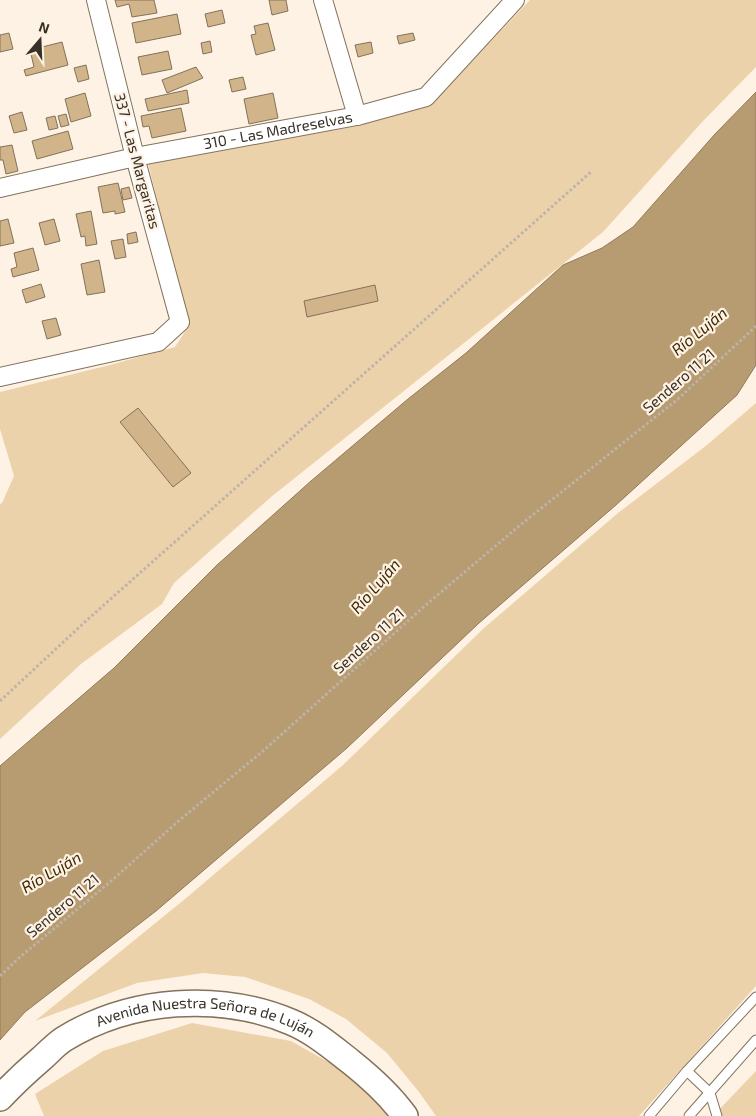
<svg xmlns="http://www.w3.org/2000/svg" width="756" height="1116" viewBox="0 0 756 1116" font-family="'Exo 2',sans-serif">
	<rect width="100%" height="100%" fill="#fdf2e3"/>
	<g fill="#ecd2ab">
		<polygon points="530,0 756,0 756,67 704,120 603,232 271,497 174,583 162,604 81,664 0,739 0,504 2,503 14,476 0,429 0,392 110,365 175,347 188,327 148,163 358,126 456,78"/>
		<polygon points="756,403 756,986 639,1116 436,1116 419,1092 387,1053 346,1019 309,999 245,977 203,973 137,983 35,1021 185,899 343,765 484,628 618,513 707,445"/>
		<polygon points="192,1023 291,1041 367,1084 391,1116 44,1116 35,1094 103,1051"/>
		<polygon points="756,1071 756,1116 713,1116"/>
	</g>
	<polygon fill="#b79b71" stroke="#917b5a" points="756,92 756,365 737,395 616,505 479,623 347,748 156,911 25,1012 0,1040 0,766 114,668 217,565 311,481 408,399 466,353 563,265 602,248 633,227 715,134"/>
	<g fill="#d1b489" stroke="#82725b">
		<polygon points="115,0 154,0 157,13 132,17 129,4 117,7"/>
		<polygon points="269,0 286,0 288,11 272,15"/>
		<polygon points="222,10 225,23 208,27 205,14"/>
		<polygon points="177,14 181,34 136,43 132,23"/>
		<polygon points="268,23 275,50 256,55 251,35 256,34 254,26"/>
		<polygon points="9,33 13,49 0,52 0,35"/>
		<polygon points="413,33 415,40 399,44 397,36"/>
		<polygon points="210,41 212,52 203,54 201,43"/>
		<polygon points="62,42 68,65 26,76 24,70 34,67 30,50"/>
		<polygon points="371,42 373,53 358,57 355,45"/>
		<polygon points="168,51 172,69 142,75 138,57"/>
		<polygon points="86,65 89,79 78,82 74,68"/>
		<polygon points="196,67 203,78 167,93 162,80"/>
		<polygon points="243,77 246,89 232,92 229,80"/>
		<polygon points="187,90 189,103 148,111 145,99"/>
		<polygon points="85,93 91,116 71,122 65,99"/>
		<polygon points="273,93 278,118 249,124 244,99"/>
		<polygon points="181,108 186,131 152,138 149,126 143,127 141,116"/>
		<polygon points="22,112 27,130 14,133 9,116"/>
		<polygon points="66,114 69,125 61,127 58,116"/>
		<polygon points="55,116 58,128 49,130 46,118"/>
		<polygon points="68,131 73,149 37,159 32,141"/>
		<polygon points="12,145 18,171 6,174 3,160 0,160 0,147"/>
		<polygon points="118,183 125,212 115,214 115,211 103,213 98,187"/>
		<polygon points="129,187 132,198 123,200 121,189"/>
		<polygon points="91,211 97,244 86,246 85,236 81,237 76,214"/>
		<polygon points="8,219 14,243 0,246 0,221"/>
		<polygon points="54,219 60,241 45,245 39,223"/>
		<polygon points="136,232 138,242 128,244 127,234"/>
		<polygon points="123,239 126,257 115,259 111,241"/>
		<polygon points="33,248 39,270 13,277 11,269 17,267 14,253"/>
		<polygon points="99,260 105,292 87,295 81,264"/>
		<polygon points="41,284 45,297 26,303 22,290"/>
		<polygon points="375,285 378,301 307,317 304,301"/>
		<polygon points="56,318 61,335 47,339 42,321"/>
		<polygon points="138,408 191,473 173,487 120,422"/>
	</g>
	<g fill="none" stroke-linecap="round" stroke-linejoin="round">
		<g stroke="#83735c" stroke-width="11">
			<g id="lane">
				<polyline points="687,1071 710,1093 717,1116"/>
				<polyline points="649,1116 687,1071 756,997"/>
				<polyline points="689,1116 756,1040"/>
			</g>
		</g>
		<g stroke="#83735c" stroke-width="20">
			<g id="street">
				<polyline points="323,0 357,116"/>
				<path id="s1" d="M 0,188 L 135,157 L 357,116 L 426,97 L 515,0"/>
				<polyline points="0,377 158,342 180,322 135,157 96,0"/>
			</g>
		</g>
		<g stroke="#83735c" stroke-width="28">
			<g id="secondary">
				<path id="s2" d="M 0,1098 C 13,1084 27,1071 41,1059 C 49,1052 56,1044 64,1039 C 131,998 219,992 291,1022 C 313,1031 333,1048 351,1062 C 371,1078 390,1095 405,1116"/>
			</g>
		</g>
		<g stroke="#bdb3a6" stroke-width="3" stroke-dasharray="2.5 2.5" stroke-linecap="butt">
			<polyline points="0,701 87,620 592,171"/>
			<polyline points="0,976 20,957 110,882 182,818 263,751 427,604 519,526 678,399 756,326"/>
		</g>
		<use href="#lane" stroke="#fff" stroke-width="9"/>
		<use href="#street" stroke="#fff" stroke-width="18"/>
		<use href="#secondary" stroke="#fff" stroke-width="25"/>
	</g>
	<g text-anchor="middle" stroke-width="4.5" stroke-linejoin="round" paint-order="stroke">
		<g font-size="15" fill="#373026" stroke="#fdf2e3">
			<text dy="5" stroke="none"><textPath href="#s1" startOffset="284">310 - Las Madreselvas</textPath></text>
			<text transform="translate(137 161) rotate(75)" y="5">337 - Las Margaritas</text>
			<text transform="translate(679 381) rotate(-41)" y="5">Sendero 11 21</text>
			<text transform="translate(369 641) rotate(-42)" y="5">Sendero 11 21</text>
			<text transform="translate(63 906) rotate(-40)" y="5">Sendero 11 21</text>
			<text dy="5" stroke="none"><textPath href="#s2" startOffset="236">Avenida Nuestra Señora de Luján</textPath></text>
		</g>
		<g font-size="16" font-style="italic" fill="#3d2905" stroke="#fdf2e3">
			<text transform="translate(699 331) rotate(-39)" y="6">Río Luján</text>
			<text transform="translate(375 586) rotate(-49)" y="6">Río Luján</text>
			<text transform="translate(51 872) rotate(-30)" y="6">Río Luján</text>
		</g>
	</g>
	<g transform="translate(40 40) rotate(19)" stroke="#fdf2e3" stroke-width="4" paint-order="stroke">
	<path d="M0-4L9 19L0 12L-9 19Z" fill="#373026"/>
	<text y="-8" font-size="14" font-weight="bold" text-anchor="middle" fill="#373026">N</text>
	</g>
</svg>
